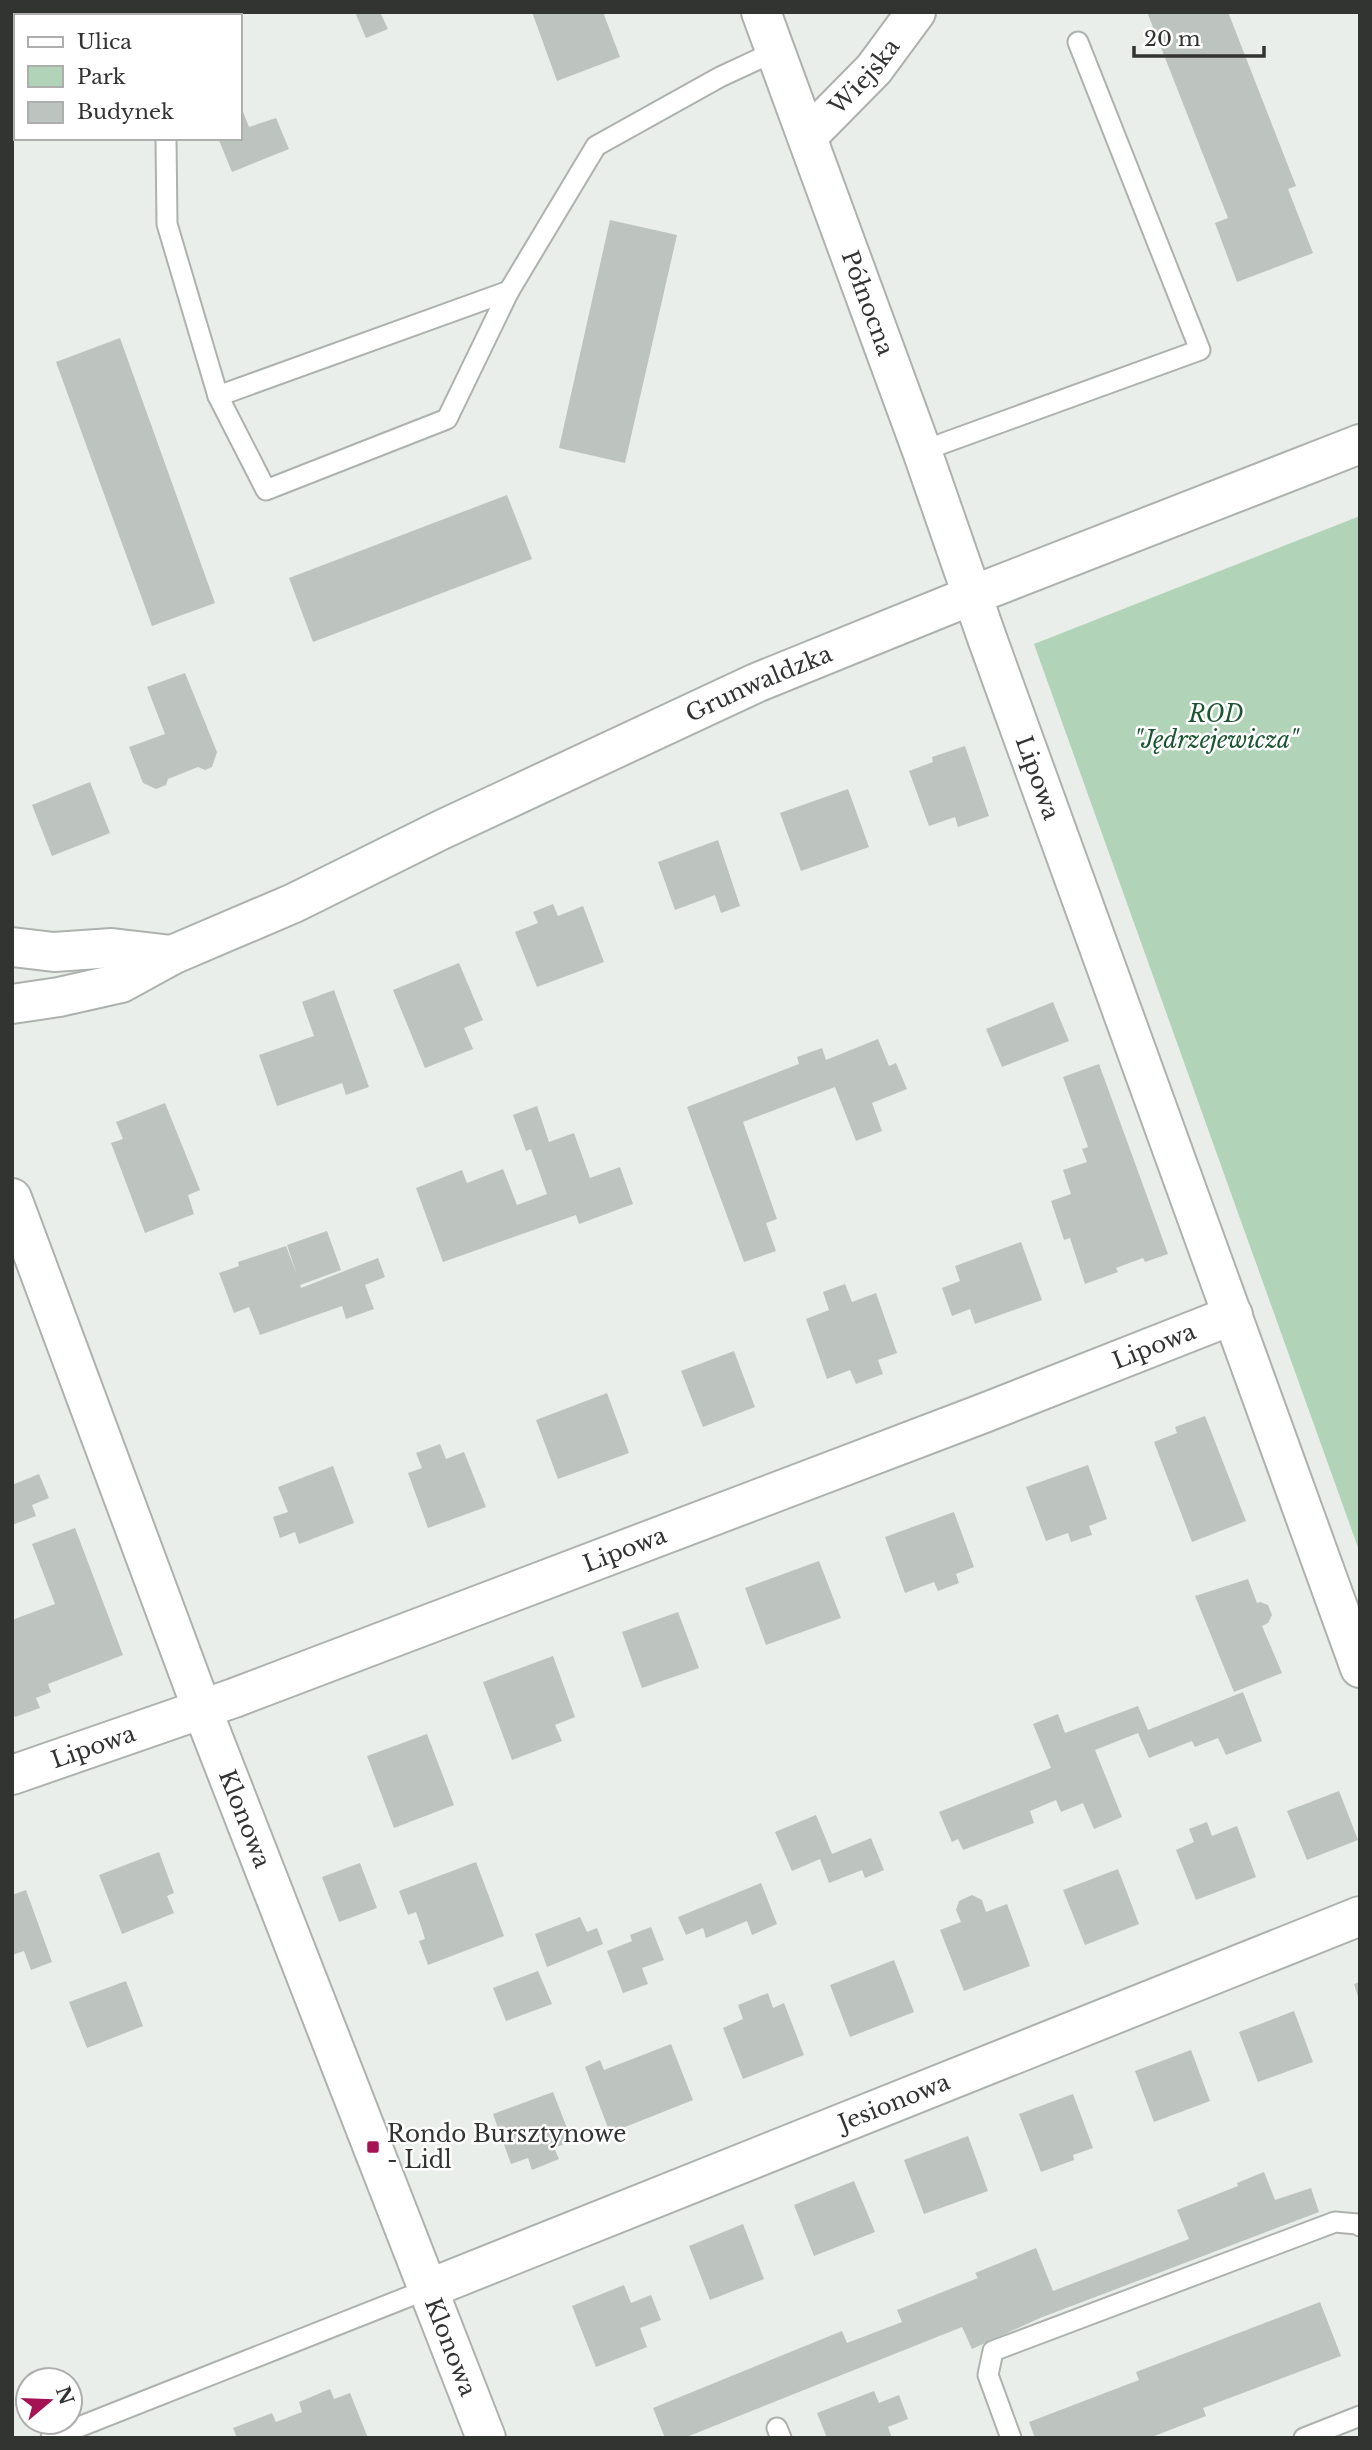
<svg xmlns="http://www.w3.org/2000/svg" width="1372" height="2450" viewBox="0 0 1372 2450" font-family="'Libre Baskerville',serif">
	<rect width="100%" height="100%" fill="#e9eeea"/>
	<g fill="#b1d3b8">
		<polygon points="12,12 87,12 89,16 16,16 16,83 12,84"/>
		<polygon points="1360,516 1360,1553 1034,644"/>
	</g>
	<g fill="#bdc3be">
		<polygon points="355,12 380,12 388,29 366,38"/>
		<polygon points="532,12 603,12 620,57 557,81"/>
		<polygon points="1147,12 1228,12 1296,186 1288,189 1313,253 1237,282 1215,223 1228,218"/>
		<polygon points="240,104 249,127 276,118 289,149 232,172 218,138 240,138"/>
		<polygon points="610,220 677,235 625,463 559,448"/>
		<polygon points="120,338 215,603 152,626 56,362"/>
		<polygon points="507,495 532,559 313,642 289,578"/>
		<polygon points="185,673 217,752 212,767 205,770 198,767 168,779 166,785 156,789 143,783 129,747 165,734 147,687"/>
		<polygon points="965,746 989,816 958,827 955,817 929,826 909,771 933,762 932,757"/>
		<polygon points="90,782 110,833 52,856 32,805"/>
		<polygon points="848,789 869,847 801,871 780,813"/>
		<polygon points="718,840 740,906 721,913 715,895 675,910 658,862"/>
		<polygon points="553,904 558,916 583,906 604,962 537,987 515,932 538,923 533,912"/>
		<polygon points="459,963 483,1020 464,1028 473,1049 425,1068 393,990"/>
		<polygon points="334,990 369,1087 346,1095 342,1083 277,1106 259,1055 314,1036 302,1002"/>
		<polygon points="1053,1002 1069,1041 1002,1067 986,1029"/>
		<polygon points="878,1039 889,1066 896,1063 907,1089 872,1103 882,1131 856,1141 835,1087 743,1122 777,1219 766,1223 776,1251 744,1262 687,1107 799,1064 797,1057 822,1048 826,1060"/>
		<polygon points="1099,1064 1168,1254 1145,1262 1143,1258 1116,1268 1118,1272 1085,1284 1070,1238 1064,1240 1051,1201 1071,1194 1063,1170 1087,1162 1082,1149 1088,1147 1063,1077"/>
		<polygon points="165,1103 200,1190 188,1195 194,1214 145,1233 111,1143 123,1139 116,1122"/>
		<polygon points="537,1106 549,1142 574,1133 590,1178 620,1167 633,1204 579,1224 576,1215 443,1262 416,1188 462,1170 467,1183 503,1169 517,1205 547,1194 531,1149 526,1151 513,1115"/>
		<polygon points="327,1231 341,1270 300,1285 301,1288 378,1258 385,1277 365,1285 374,1309 346,1319 342,1306 260,1335 249,1307 234,1313 219,1273 239,1266 238,1262 286,1246 297,1275 287,1245"/>
		<polygon points="1021,1242 1042,1300 975,1324 970,1309 952,1316 942,1288 960,1281 955,1266"/>
		<polygon points="845,1284 852,1302 876,1293 897,1353 878,1360 883,1374 856,1384 850,1370 827,1379 806,1319 829,1310 823,1292"/>
		<polygon points="734,1351 755,1407 703,1427 681,1371"/>
		<polygon points="607,1393 629,1453 558,1479 536,1420"/>
		<polygon points="1205,1416 1246,1521 1192,1542 1154,1442 1177,1433 1175,1427"/>
		<polygon points="440,1444 446,1459 464,1452 486,1507 428,1528 408,1473 422,1468 416,1453"/>
		<polygon points="1088,1465 1107,1519 1089,1526 1092,1535 1071,1542 1068,1533 1046,1541 1026,1487"/>
		<polygon points="333,1466 354,1523 299,1544 295,1532 280,1538 273,1517 288,1512 278,1487"/>
		<polygon points="39,1474 49,1498 32,1505 36,1516 12,1525 12,1485"/>
		<polygon points="954,1512 974,1567 956,1574 959,1583 938,1591 934,1582 905,1593 885,1537"/>
		<polygon points="75,1528 123,1655 48,1684 51,1692 36,1698 40,1708 15,1717 12,1710 12,1620 55,1604 32,1544"/>
		<polygon points="819,1561 841,1618 766,1645 745,1588"/>
		<polygon points="1248,1579 1257,1603 1260,1602 1268,1605 1272,1615 1268,1623 1262,1626 1282,1673 1234,1692 1195,1596"/>
		<polygon points="678,1612 699,1668 642,1688 622,1632"/>
		<polygon points="553,1656 575,1717 555,1725 562,1741 512,1760 483,1682"/>
		<polygon points="1243,1692 1262,1741 1226,1755 1218,1738 1195,1747 1192,1741 1149,1758 1138,1733 1095,1750 1122,1817 1094,1829 1083,1803 1061,1812 1056,1800 1030,1811 1034,1823 963,1850 958,1839 952,1842 939,1812 1051,1768 1033,1724 1058,1714 1065,1733 1138,1706 1148,1730"/>
		<polygon points="427,1734 454,1805 394,1828 367,1756"/>
		<polygon points="1339,1791 1358,1840 1307,1860 1287,1811"/>
		<polygon points="816,1815 832,1854 871,1838 884,1870 865,1878 862,1870 829,1883 820,1859 792,1871 775,1832"/>
		<polygon points="1207,1822 1212,1836 1237,1826 1256,1877 1196,1900 1176,1850 1194,1842 1189,1829"/>
		<polygon points="159,1852 174,1893 167,1896 174,1913 122,1934 99,1875"/>
		<polygon points="476,1862 504,1936 428,1965 419,1941 425,1939 421,1926 416,1912 408,1915 399,1891"/>
		<polygon points="360,1863 377,1908 339,1922 322,1877"/>
		<polygon points="1118,1869 1139,1924 1085,1945 1063,1890"/>
		<polygon points="761,1883 777,1924 752,1935 747,1921 706,1938 703,1928 686,1935 678,1917"/>
		<polygon points="26,1890 52,1962 31,1970 24,1951 12,1955 12,1895"/>
		<polygon points="972,1895 982,1900 986,1912 1007,1904 1030,1966 964,1991 940,1930 961,1922 956,1910 959,1901"/>
		<polygon points="580,1917 587,1932 597,1928 603,1944 547,1967 535,1934"/>
		<polygon points="651,1927 664,1960 642,1968 648,1984 623,1993 607,1951 632,1941 630,1935"/>
		<polygon points="894,1960 914,2012 850,2037 830,1985"/>
		<polygon points="538,1971 552,2004 506,2021 493,1988"/>
		<polygon points="126,1981 143,2026 87,2048 69,2002"/>
		<polygon points="1360,1982 1360,2000 1359,2000 1354,1984"/>
		<polygon points="768,1993 773,2008 784,2003 804,2055 743,2079 723,2028 743,2019 738,2005"/>
		<polygon points="1294,2011 1313,2062 1258,2082 1239,2032"/>
		<polygon points="671,2044 693,2100 610,2133 585,2067 600,2060 604,2070"/>
		<polygon points="1191,2050 1210,2101 1154,2122 1135,2071"/>
		<polygon points="553,2092 572,2141 554,2148 559,2159 532,2170 528,2158 511,2164 493,2114"/>
		<polygon points="1073,2094 1093,2148 1073,2155 1074,2160 1041,2172 1019,2114"/>
		<polygon points="968,2136 988,2191 924,2214 904,2160"/>
		<polygon points="1264,2172 1275,2200 1311,2188 1319,2212 1040,2318 972,2349 962,2327 684,2438 665,2438 653,2408 842,2331 847,2343 902,2322 897,2310 978,2278 975,2273 1036,2248 1053,2291 1189,2239 1177,2210 1238,2186 1237,2183"/>
		<polygon points="854,2181 875,2232 814,2256 794,2205"/>
		<polygon points="743,2224 764,2279 710,2300 689,2246"/>
		<polygon points="624,2285 631,2303 651,2295 661,2320 640,2328 647,2347 596,2367 572,2306"/>
		<polygon points="1320,2302 1341,2356 1203,2408 1206,2416 1149,2438 1035,2438 1029,2422 1139,2380 1136,2372"/>
		<polygon points="330,2389 334,2399 350,2393 368,2438 237,2438 233,2428 272,2413 276,2422 302,2412 299,2402"/>
		<polygon points="874,2391 879,2403 899,2395 908,2419 888,2427 892,2438 827,2438 817,2413"/>
	</g>
	<g fill="none" stroke-linecap="round" stroke-linejoin="round">
		<g stroke="#adb2ae" stroke-width="23">
			<g id="service">
				<polyline points="169,16 170,12"/>
				<polyline points="12,115 16,114"/>
				<polyline points="166,138 167,224 218,396 266,490 447,419 509,291 596,146 720,77 776,51"/>
				<polyline points="218,396 509,291"/>
				<polyline points="922,451 1200,350 1078,42"/>
				<polyline points="777,2428 781,2438"/>
				<polyline points="51,2438 428,2289"/>
				<polyline points="1011,2438 988,2375 993,2351 1335,2222 1357,2224 1360,2226"/>
				<polyline points="1304,2438 1360,2416"/>
			</g>
		</g>
		<g stroke="#adb2ae" stroke-width="42">
			<g id="minor">
				<path id="s1" d="M 761,12 L 922,451 L 987,638 L 1360,1668"/>
				<path id="s2" d="M 808,136 L 874,69 L 916,12"/>
				<polyline points="12,947 54,952 112,948 172,955"/>
				<path id="s3" d="M 12,1004 L 59,997 L 121,983 L 172,955 L 294,903 L 441,830 L 756,683 L 973,595 L 1360,444"/>
				<path id="s4" d="M 12,1775 L 234,1698 L 984,1413 L 1233,1315"/>
				<path id="s5" d="M 428,2289 L 1360,1916"/>
			</g>
		</g>
		<g stroke="#adb2ae" stroke-width="42">
			<g id="tertiary">
				<path id="s6" d="M 12,1198 L 202,1709 L 486,2438"/>
			</g>
		</g>
		<use href="#service" stroke="#fff" stroke-width="19"/>
		<use href="#minor" stroke="#fff" stroke-width="38"/>
		<use href="#tertiary" stroke="#fff" stroke-width="38"/>
	</g>
	<rect fill="#a51354" stroke="#fff" stroke-width="2.5" x="366" y="2140" width="14" height="14" rx="3.5"/>
	<g text-anchor="middle" stroke-width="5" stroke-linejoin="round" paint-order="stroke">
		<g font-size="23" fill="#323432" stroke="#fff">
			<text dy="8" stroke="none"><textPath href="#s2" startOffset="82">Wiejska</textPath></text>
			<text dy="8" stroke="none"><textPath href="#s1" startOffset="310">Północna</textPath></text>
			<text dy="8" stroke="none"><textPath href="#s3" startOffset="816">Grunwaldzka</textPath></text>
			<text dy="8" stroke="none"><textPath href="#s1" startOffset="814">Lipowa</textPath></text>
			<text dy="8" stroke="none"><textPath href="#s4" startOffset="1220">Lipowa</textPath></text>
			<text dy="8" stroke="none"><textPath href="#s4" startOffset="653">Lipowa</textPath></text>
			<text dy="8" stroke="none"><textPath href="#s4" startOffset="86">Lipowa</textPath></text>
			<text dy="8" stroke="none"><textPath href="#s6" startOffset="663">Klonowa</textPath></text>
			<text dy="8" stroke="none"><textPath href="#s5" startOffset="502">Jesionowa</textPath></text>
			<text dy="8" stroke="none"><textPath href="#s6" startOffset="1230">Klonowa</textPath></text>
		</g>
		<g font-size="23" font-style="italic" fill="#1b5630" stroke="#fff">
			<text x="1216" y="722">ROD<tspan x="1216" dy="26">"Jędrzejewicza"</tspan></text>
		</g>
		<g font-size="23" fill="#323432" stroke="#fff" text-anchor="start">
			<text x="387" y="2142">Rondo Bursztynowe<tspan x="387" dy="26">- Lidl</tspan></text>
		</g>
	</g>
	<rect width="1372" height="2450" fill="none" stroke="#323432" stroke-width="28"/>
	<rect x="14" y="14" width="228" height="126" fill="#ffffff" stroke="#adaead" stroke-width="2"/>
	<rect x="28" y="37" width="35" height="10" fill="#ffffff" stroke="#adaead" stroke-width="2"/>
	<text x="77" y="49" font-size="21" fill="#323432">Ulica</text>
	<rect x="28" y="66" width="35" height="21" fill="#b1d3b8" stroke="#adaead" stroke-width="2"/>
	<text x="77" y="84" font-size="21" fill="#323432">Park</text>
	<rect x="28" y="102" width="35" height="21" fill="#bdc3be" stroke="#adaead" stroke-width="2"/>
	<text x="77" y="119" font-size="21" fill="#323432">Budynek</text>
	<g transform="translate(49 2401) rotate(71)"><circle r="33" fill="#ffffff" stroke="#adaead" stroke-width="2"/>
	<path d="M0-5L12 26L0 18L-12 26Z" fill="#a51354"/>
	<text y="-10" font-size="19" font-weight="bold" text-anchor="middle" fill="#323432">N</text>
	</g>
	<path d="M1134 46v10h130v-10" fill="none" stroke="#323432" stroke-width="3.5"/>
	<text x="1144" y="46" font-size="21" fill="#323432" stroke="#ffffff" stroke-width="5" paint-order="stroke">20 m</text>
</svg>
